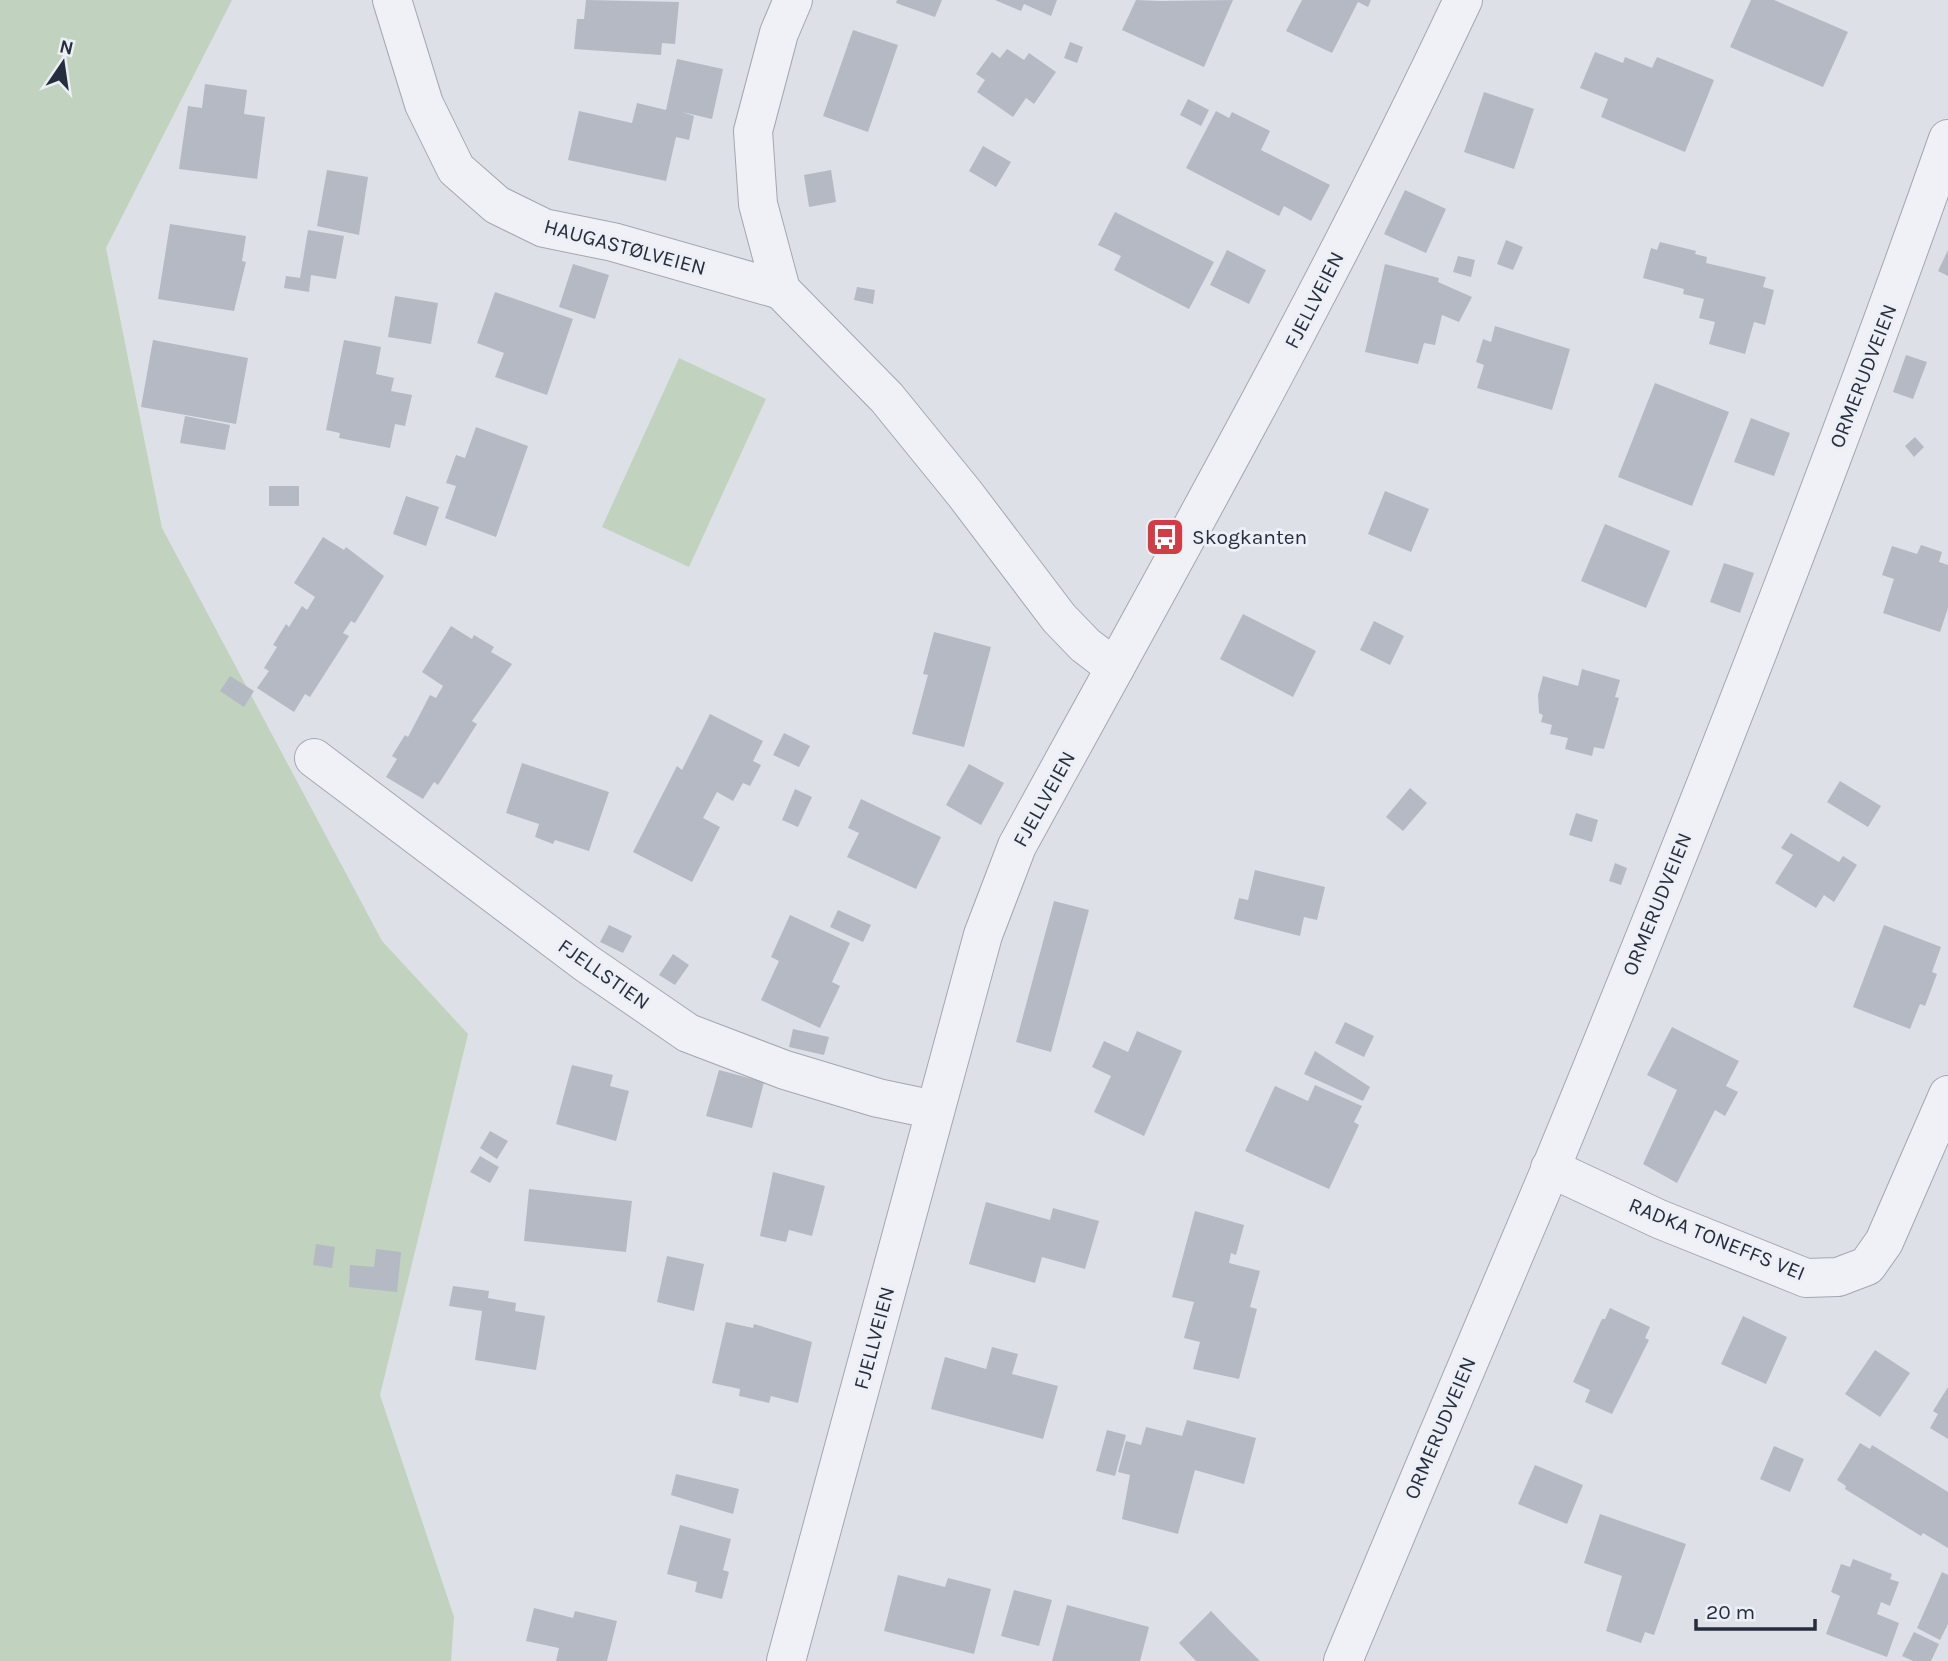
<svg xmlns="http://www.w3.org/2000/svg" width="1948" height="1661" viewBox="0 0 1948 1661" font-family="Karla,sans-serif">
	<rect width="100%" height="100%" fill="#dde0e7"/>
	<g fill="#c1d2be">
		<polygon points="0,0 232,0 106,248 162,528 382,941 468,1034 380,1395 454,1617 451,1661 0,1661"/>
		<polygon points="679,358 766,399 689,567 602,527"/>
	</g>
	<g fill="#b4b9c4">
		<polygon points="586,0 679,2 675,44 662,43 661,55 574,49 577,19 584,19"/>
		<polygon points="897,0 942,0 935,17 896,3"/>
		<polygon points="995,0 1057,0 1051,16 1024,4 1021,11"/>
		<polygon points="1136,0 1160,1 1233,0 1204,67 1122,30"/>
		<polygon points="1302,0 1371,0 1368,7 1358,2 1332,53 1286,31"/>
		<polygon points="1751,0 1774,0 1848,32 1823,87 1730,47"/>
		<polygon points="853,30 898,45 868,132 823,116"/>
		<polygon points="1070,42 1083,47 1077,63 1064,58"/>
		<polygon points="1007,49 1024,60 1029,53 1056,72 1034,104 1026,98 1013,117 977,92 985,80 976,74 992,52 1000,58"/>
		<polygon points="1595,52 1623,63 1625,57 1652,68 1657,57 1714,80 1685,152 1601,117 1608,99 1580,88"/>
		<polygon points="677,59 723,69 712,119 682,112 694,116 689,140 676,137 666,181 568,160 579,111 632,123 637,103 666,110"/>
		<polygon points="205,84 247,90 244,114 265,117 257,179 179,169 188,106 202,108"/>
		<polygon points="1484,92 1534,109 1514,169 1464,152"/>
		<polygon points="1188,99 1209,110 1201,126 1180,115"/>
		<polygon points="1216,111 1229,118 1232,112 1270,131 1261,150 1330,185 1311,221 1284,206 1279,216 1186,168"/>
		<polygon points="983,146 1011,162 996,187 969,171"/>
		<polygon points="327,170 368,177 359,235 317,226"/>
		<polygon points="831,170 836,202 809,207 804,175"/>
		<polygon points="1405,190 1446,209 1426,253 1384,234"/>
		<polygon points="1115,212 1214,262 1189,309 1114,270 1121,256 1098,245"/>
		<polygon points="170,224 246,236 242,261 246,262 234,311 158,299"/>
		<polygon points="308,230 344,236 336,279 311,275 309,292 284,288 286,276 300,278"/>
		<polygon points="1506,240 1523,247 1513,270 1497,264"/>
		<polygon points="1660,242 1696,251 1695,254 1707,257 1706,263 1766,277 1763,287 1774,290 1765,325 1754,322 1745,354 1709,344 1715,322 1699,318 1704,299 1683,294 1684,289 1643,278 1651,248 1657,250"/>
		<polygon points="1227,250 1266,270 1249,304 1210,285"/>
		<polygon points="1948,250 1948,276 1938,271"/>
		<polygon points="1458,256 1475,260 1471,277 1453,272"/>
		<polygon points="573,264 609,275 595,319 559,307"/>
		<polygon points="1385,264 1439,278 1438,282 1472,297 1459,322 1442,315 1435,345 1424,343 1418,364 1365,352"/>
		<polygon points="857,287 875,290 873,304 854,300"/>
		<polygon points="495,292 573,319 547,395 495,377 504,353 477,343"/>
		<polygon points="395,296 438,303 431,344 388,337"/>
		<polygon points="1495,326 1570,349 1552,410 1477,388 1484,365 1476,362 1483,339 1491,342"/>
		<polygon points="153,340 248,358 236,424 141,407"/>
		<polygon points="344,340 381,347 376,374 394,378 391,391 412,395 405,426 395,424 390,448 339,438 340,433 326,430"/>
		<polygon points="1906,355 1927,362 1913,399 1893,392"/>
		<polygon points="1655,383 1729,412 1692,506 1618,477"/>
		<polygon points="185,416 230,425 225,450 180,443"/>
		<polygon points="1751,418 1790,433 1774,476 1734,462"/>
		<polygon points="476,427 528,446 496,537 445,518 456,486 446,483 456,455 465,458"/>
		<polygon points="1915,437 1924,447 1914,457 1905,446"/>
		<rect x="269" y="486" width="30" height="20"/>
		<polygon points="1385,491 1429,509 1411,552 1368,534"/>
		<polygon points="406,496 439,507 426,546 393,534"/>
		<polygon points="1605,524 1670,551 1646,608 1581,581"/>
		<polygon points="323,537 344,550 346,547 384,576 355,623 351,621 343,633 349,636 310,697 305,694 294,712 257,688 269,671 264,668 277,647 273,645 286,624 289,627 302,606 307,610 315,597 294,583"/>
		<polygon points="1921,545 1942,552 1939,562 1948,565 1948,608 1940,632 1883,613 1894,579 1882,575 1892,546 1917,554"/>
		<polygon points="1724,563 1754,573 1740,613 1710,602"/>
		<polygon points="1243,614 1316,651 1293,697 1220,659"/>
		<polygon points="1374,621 1404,636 1390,665 1360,650"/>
		<polygon points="451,626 472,639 474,635 494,647 491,652 512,664 472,721 477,724 438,785 434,782 423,799 386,777 397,759 392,756 405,735 408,737 430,695 436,698 443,686 422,672"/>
		<polygon points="934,632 991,647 964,747 912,734 928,675 923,674"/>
		<polygon points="1582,669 1620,680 1615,697 1619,698 1604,749 1594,747 1592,756 1565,749 1568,738 1550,734 1552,725 1541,722 1543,715 1539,713 1538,695 1543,676 1578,686"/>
		<polygon points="230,676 254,691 244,707 220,691"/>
		<polygon points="710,714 763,741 753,761 761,765 750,786 743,783 733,801 717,792 703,818 720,827 692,882 633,852 677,766 682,770"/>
		<polygon points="784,733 810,746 799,767 773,755"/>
		<polygon points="522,763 609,792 589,851 555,840 553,844 535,837 539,824 506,813"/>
		<polygon points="969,764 1004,783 981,825 946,805"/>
		<polygon points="1840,781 1881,806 1868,827 1827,802"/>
		<polygon points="1410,788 1427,803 1403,831 1386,817"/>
		<polygon points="795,789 812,797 798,827 782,820"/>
		<polygon points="861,799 941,837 916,889 847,857 859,833 848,828"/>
		<polygon points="1576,813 1598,820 1592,842 1569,835"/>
		<polygon points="1791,833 1839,862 1843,856 1857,865 1834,902 1824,895 1816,908 1775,883 1793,855 1781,848"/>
		<polygon points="1615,863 1627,868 1621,885 1609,881"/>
		<polygon points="1255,870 1325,887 1317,920 1304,917 1300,936 1234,919 1239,898 1248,900"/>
		<polygon points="1054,901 1089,910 1051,1052 1016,1042"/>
		<polygon points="838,910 871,925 863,942 830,927"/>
		<polygon points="790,915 850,943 832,982 840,986 820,1028 761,1000 779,961 771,957"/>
		<polygon points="609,925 632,936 623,953 600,942"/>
		<polygon points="1884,925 1941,947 1932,972 1937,974 1925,1006 1920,1004 1910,1029 1853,1007"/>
		<polygon points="673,954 689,965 675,985 659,975"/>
		<polygon points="1345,1022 1374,1036 1364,1057 1335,1043"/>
		<polygon points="1672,1027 1739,1061 1726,1086 1738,1092 1725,1116 1715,1110 1677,1183 1643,1164 1677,1090 1647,1075"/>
		<polygon points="793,1029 829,1037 824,1055 789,1047"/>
		<polygon points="1137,1031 1182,1051 1144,1136 1094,1112 1111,1076 1092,1067 1104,1041 1128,1052"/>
		<polygon points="1315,1051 1370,1087 1363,1101 1304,1074"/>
		<polygon points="572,1065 613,1075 610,1086 629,1091 616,1141 556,1124"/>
		<polygon points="719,1070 764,1082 752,1128 706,1116"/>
		<polygon points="1315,1085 1362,1106 1354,1122 1359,1125 1329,1189 1245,1151 1275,1086 1308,1101"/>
		<polygon points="490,1131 508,1141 497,1159 480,1148"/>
		<polygon points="480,1156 499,1167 490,1183 470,1172"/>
		<polygon points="773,1172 825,1186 812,1236 789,1230 786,1242 760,1236"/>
		<polygon points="529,1189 632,1201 626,1252 524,1241"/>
		<polygon points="986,1202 1050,1220 1053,1208 1099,1221 1085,1269 1042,1257 1035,1283 969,1264"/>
		<polygon points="1195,1211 1244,1225 1236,1255 1231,1253 1229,1263 1260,1271 1250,1307 1257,1309 1239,1379 1193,1369 1200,1342 1184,1338 1194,1302 1172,1297"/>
		<polygon points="316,1244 335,1247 332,1268 313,1265"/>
		<polygon points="376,1249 401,1252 397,1292 349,1287 350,1265 374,1267"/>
		<polygon points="667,1256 704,1264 694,1311 657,1302"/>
		<polygon points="453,1286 489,1291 488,1298 516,1303 515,1311 545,1316 536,1370 475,1360 482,1311 449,1306"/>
		<polygon points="1610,1308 1650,1327 1645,1338 1649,1340 1612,1414 1585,1402 1590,1390 1573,1382 1602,1319 1605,1319"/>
		<polygon points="1743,1316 1787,1337 1766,1384 1721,1364"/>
		<polygon points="726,1322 753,1328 754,1324 812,1342 798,1403 771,1396 769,1403 739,1396 740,1389 712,1383"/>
		<polygon points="992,1347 1018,1354 1012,1374 1058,1386 1043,1439 931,1409 945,1357 986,1369"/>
		<polygon points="1875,1350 1910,1373 1880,1417 1845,1394"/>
		<polygon points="1948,1387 1948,1439 1930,1428 1938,1414 1933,1411"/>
		<polygon points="1187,1420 1256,1438 1244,1484 1195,1470 1178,1534 1122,1519 1130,1475 1118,1472 1126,1441 1141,1445 1146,1427 1182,1436"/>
		<polygon points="1107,1430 1126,1435 1115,1476 1096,1471"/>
		<polygon points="1860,1443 1870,1449 1872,1445 1948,1492 1948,1548 1923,1533 1921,1536 1845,1489 1846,1486 1837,1480"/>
		<polygon points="1774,1446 1804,1459 1790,1492 1760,1479"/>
		<polygon points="1535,1465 1583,1485 1567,1524 1518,1504"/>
		<polygon points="676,1474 739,1489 733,1514 671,1495"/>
		<polygon points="1600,1514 1686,1544 1654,1635 1645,1632 1641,1643 1606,1631 1622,1576 1584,1563"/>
		<polygon points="680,1525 731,1539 723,1570 729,1572 722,1599 695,1592 697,1582 667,1574"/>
		<polygon points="1853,1559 1892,1574 1890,1579 1899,1582 1890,1606 1881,1602 1877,1614 1899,1623 1887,1657 1826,1634 1840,1596 1831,1592 1841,1564 1850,1567"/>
		<polygon points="1942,1572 1948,1575 1948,1624 1940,1640 1917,1628"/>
		<polygon points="898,1575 945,1587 948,1578 991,1589 974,1654 884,1631"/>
		<polygon points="1014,1590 1052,1600 1039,1646 1001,1636"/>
		<polygon points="1067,1605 1149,1627 1140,1661 1052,1661"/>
		<polygon points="534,1608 573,1618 575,1611 617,1621 607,1661 556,1661 559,1648 526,1641"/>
		<polygon points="1211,1611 1229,1630 1260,1661 1196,1661 1179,1643"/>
		<polygon points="1914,1632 1939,1644 1931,1661 1913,1661 1902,1656"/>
	</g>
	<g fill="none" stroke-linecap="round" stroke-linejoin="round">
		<g stroke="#a2a7b1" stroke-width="40">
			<g id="street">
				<polyline points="392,0 424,104 456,169 497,205 544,228 613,242 781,290"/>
				<polyline points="793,0 779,33 753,131 758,204 781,290 887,398 965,494 1059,618 1085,645 1115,668"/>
				<polyline points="314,758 586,963 688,1033 785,1070 878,1098 935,1110"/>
				<polyline points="1550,1168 1659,1219 1806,1278 1838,1277 1867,1266 1884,1242 1948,1095"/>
				<path d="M 786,1661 L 983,935 L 1017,846 C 1170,567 1327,289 1463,0"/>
				<path d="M 1343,1661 C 1411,1496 1482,1333 1551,1168 C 1691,828 1826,486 1948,139"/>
			</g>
		</g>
		<use href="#street" stroke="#f0f1f6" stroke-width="38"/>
	</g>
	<defs>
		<g id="bus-square" transform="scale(2.0125)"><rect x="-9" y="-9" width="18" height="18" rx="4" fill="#d23d45" stroke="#eceff5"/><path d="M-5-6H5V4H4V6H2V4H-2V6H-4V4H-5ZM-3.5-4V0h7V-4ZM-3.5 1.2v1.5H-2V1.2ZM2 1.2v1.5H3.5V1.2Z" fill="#fff"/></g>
	</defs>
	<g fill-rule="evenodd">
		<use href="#bus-square" x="1165" y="537"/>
	</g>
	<g text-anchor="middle" stroke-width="6" stroke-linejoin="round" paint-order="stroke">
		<g font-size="21" fill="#262d3e" stroke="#eceff5">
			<text transform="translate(625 247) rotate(15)" y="7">HAUGASTØLVEIEN</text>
			<text transform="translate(1314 300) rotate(-63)" y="7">FJELLVEIEN</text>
			<text transform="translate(1863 376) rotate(-69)" y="7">ORMERUDVEIEN</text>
			<text transform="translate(1044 799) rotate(-61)" y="7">FJELLVEIEN</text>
			<text transform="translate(1657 904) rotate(-68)" y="7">ORMERUDVEIEN</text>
			<text transform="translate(604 974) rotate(35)" y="7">FJELLSTIEN</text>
			<text transform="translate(1717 1239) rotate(22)" y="7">RADKA TONEFFS VEI</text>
			<text transform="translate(874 1338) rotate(-75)" y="7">FJELLVEIEN</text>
			<text transform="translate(1440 1428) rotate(-67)" y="7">ORMERUDVEIEN</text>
		</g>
		<g font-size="21" fill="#262d3e" stroke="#eceff5" text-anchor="start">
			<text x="1192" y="544">Skogkanten</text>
		</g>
	</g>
	<g transform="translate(63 63) rotate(13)" stroke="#eceff5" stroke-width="5" paint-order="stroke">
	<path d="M0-5L12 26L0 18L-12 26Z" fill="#262d3e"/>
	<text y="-10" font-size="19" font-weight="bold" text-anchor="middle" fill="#262d3e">N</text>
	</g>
	<path d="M1696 1619v10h119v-10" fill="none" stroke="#262d3e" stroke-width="3.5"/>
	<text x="1706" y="1619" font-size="21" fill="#262d3e" stroke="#eceff5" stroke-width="5" paint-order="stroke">20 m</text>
</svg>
